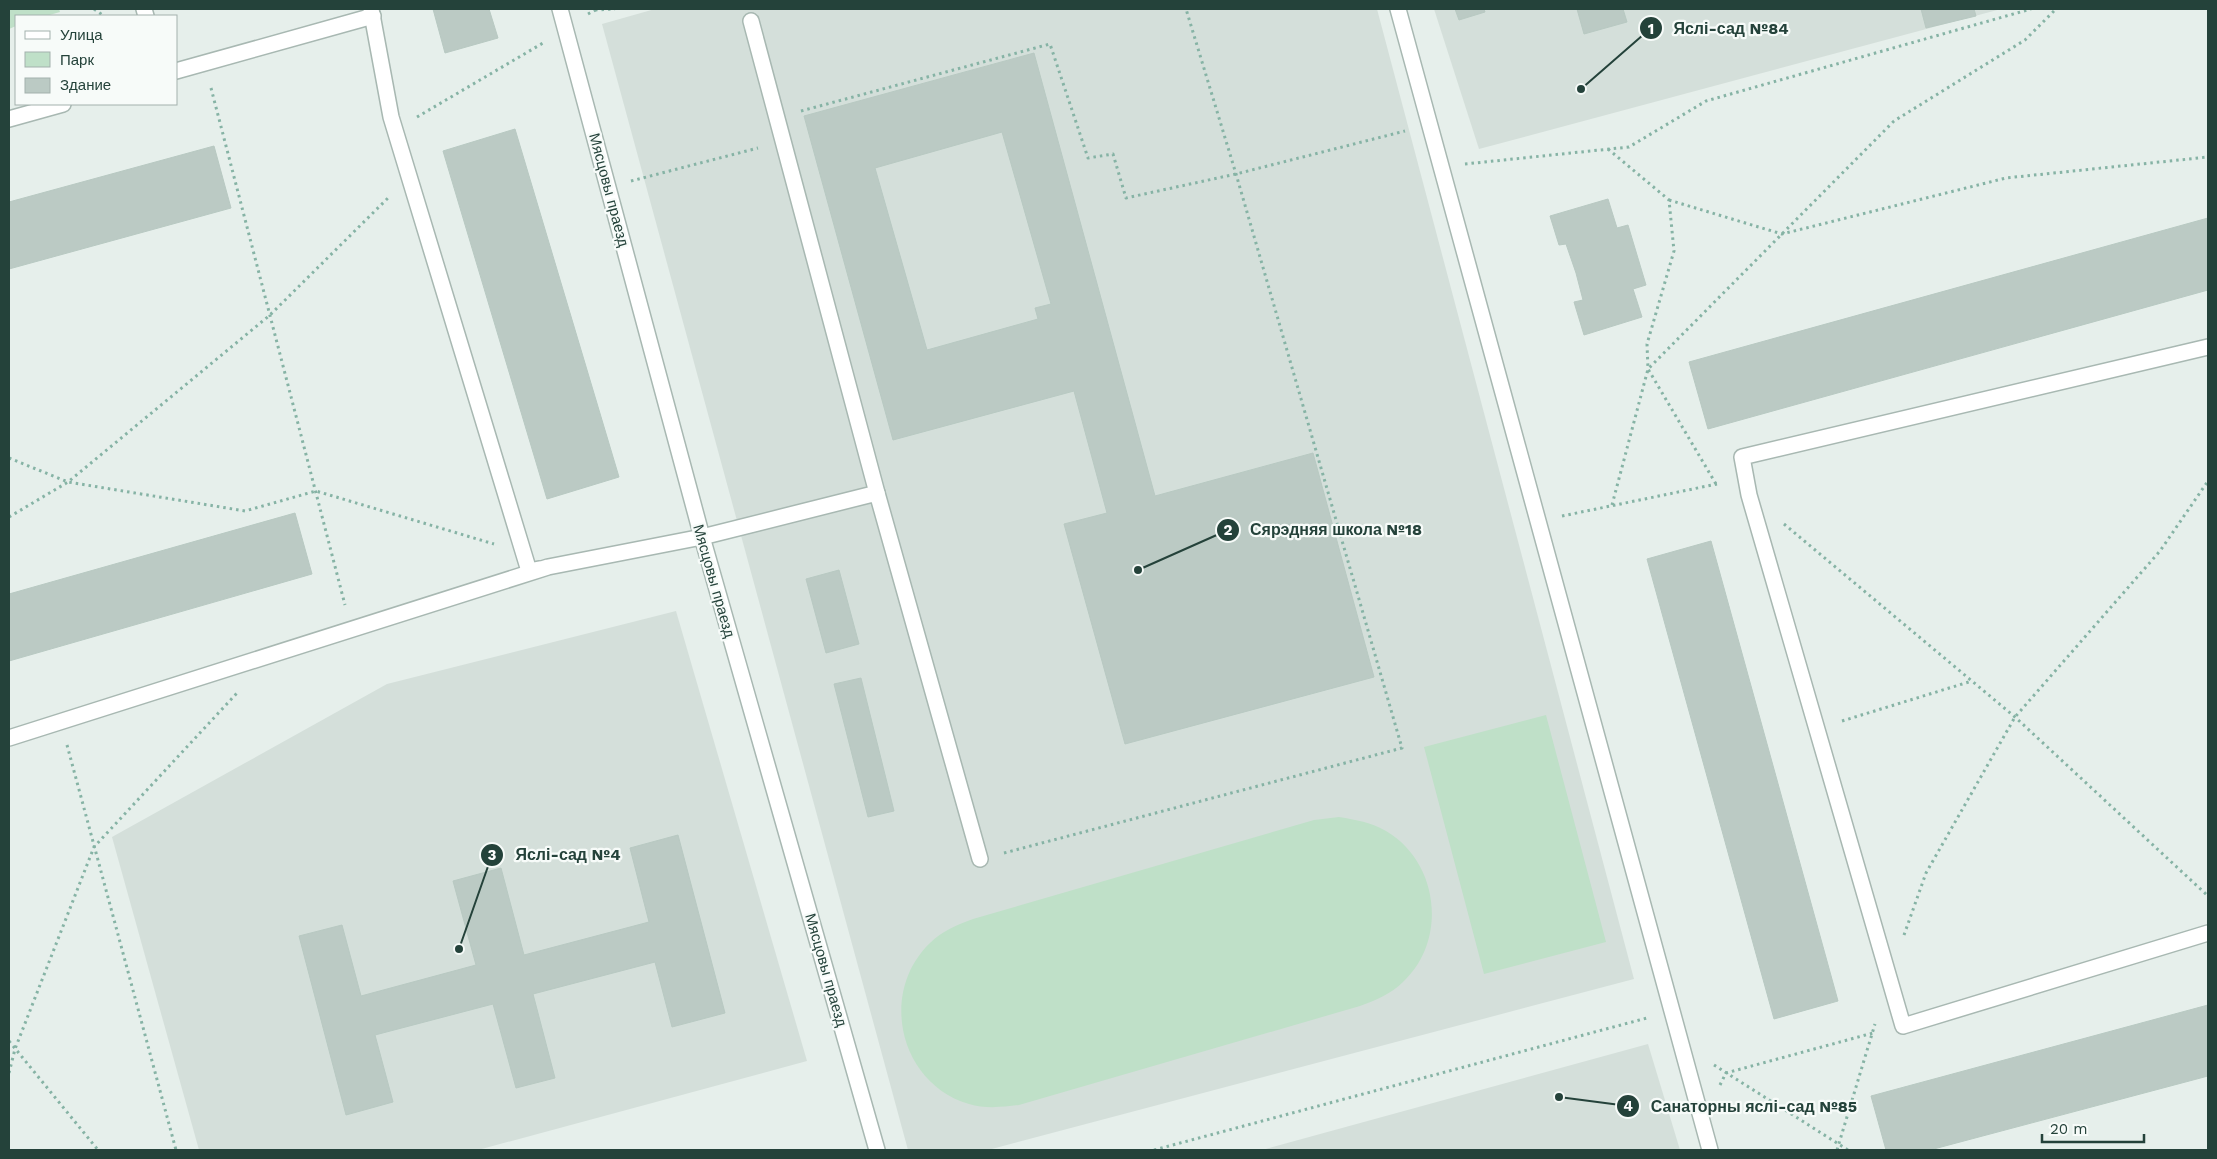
<svg xmlns="http://www.w3.org/2000/svg" width="2217" height="1159" viewBox="0 0 2217 1159" font-family="'Work Sans',sans-serif">
	<rect width="100%" height="100%" fill="#e6efeb"/>
	<g fill="#d4dfda">
		<polygon points="655,9 1377,9 1634,979 988,1150 908,1150 602,24"/>
		<polygon points="1434,9 2001,9 1479,149"/>
		<polygon points="676,611 807,1061 478,1150 199,1150 112,837 387,684"/>
		<polygon points="1648,1044 1680,1150 1262,1150"/>
	</g>
	<g fill="#bfe0c8">
		<polygon points="9,9 59,9 60,12 46,16 16,16 16,26 9,29"/>
		<polygon points="1546,715 1606,942 1484,974 1424,747"/>
		<path d="M 1339,817 C 1356,820 1371,822 1386,831 C 1439,862 1448,940 1403,982 C 1391,994 1376,1000 1360,1006 L 1019,1105 C 1003,1107 985,1109 969,1104 C 900,1084 878,993 930,943 C 942,931 957,925 973,919 L 1314,820 Z"/>
	</g>
	<g fill="#bbcac4" stroke="#b8c9c2" fill-rule="evenodd">
		<polygon points="433,9 489,9 498,38 445,53"/>
		<polygon points="1455,9 1484,9 1485,12 1459,20"/>
		<polygon points="1577,9 1623,9 1627,22 1584,34"/>
		<polygon points="1921,9 1974,9 1976,16 1926,28"/>
		<path d="M 1034,53 L 1155,496 L 1313,453 L 1374,677 L 1125,744 L 1064,524 L 1107,513 L 1074,391 L 893,440 L 804,116 ZM 1002,132 L 1051,304 L 1035,308 L 1038,319 L 927,350 L 875,168 Z"/>
		<polygon points="515,129 619,477 547,499 443,151"/>
		<polygon points="214,146 231,208 9,269 9,202"/>
		<polygon points="1608,199 1617,228 1628,225 1646,285 1633,289 1642,317 1584,335 1574,302 1583,300 1576,273 1566,244 1559,245 1550,216"/>
		<polygon points="2208,218 2208,290 1708,429 1689,362"/>
		<polygon points="295,513 312,574 9,661 9,594"/>
		<polygon points="1711,541 1838,1001 1774,1019 1647,559"/>
		<polygon points="839,570 859,644 826,653 806,579"/>
		<polygon points="861,678 894,811 868,817 834,684"/>
		<polygon points="678,835 725,1013 672,1027 655,962 533,994 555,1078 516,1088 493,1004 375,1035 393,1102 346,1115 299,936 342,925 361,996 476,965 453,881 501,868 524,955 649,922 630,848"/>
		<polygon points="2208,1005 2208,1076 1930,1150 1886,1150 1871,1096"/>
	</g>
	<g fill="none" stroke-linecap="round" stroke-linejoin="round">
		<g stroke="#a8b8b2" stroke-width="18">
			<g id="lane">
				<polyline points="144,9 146,16"/>
				<polyline points="371,9 391,117 529,571 539,569"/>
				<polyline points="1398,9 1710,1150"/>
				<polyline points="751,21 877,493"/>
				<polyline points="176,71 373,16"/>
				<polyline points="9,119 63,104"/>
				<polyline points="2208,347 1742,457 1749,495 1903,1026 2208,933"/>
				<polyline points="9,738 548,567 702,537 877,493 980,859"/>
			</g>
		</g>
		<g stroke="#a8b8b2" stroke-width="18">
			<polyline id="street" points="560,9 702,537 877,1150"/>
		</g>
		<g stroke="#86b3a5" stroke-width="3" stroke-dasharray="2.5 4" stroke-linecap="butt">
			<polyline points="94,9 104,16"/>
			<polyline points="595,10 615,9"/>
			<polyline points="588,14 597,9"/>
			<polyline points="211,88 345,605"/>
			<polyline points="801,111 1050,44 1088,158 1113,154 1126,198 1236,174 1405,131"/>
			<polyline points="417,117 543,43"/>
			<polyline points="1608,149 1669,200 1674,251 1647,344 1648,369 1716,484"/>
			<polyline points="1465,164 1629,147 1706,101 2031,9"/>
			<polyline points="631,181 758,148"/>
			<polyline points="1669,200 1782,234 2006,178 2208,157"/>
			<polyline points="9,458 68,482 245,511 316,491 494,544"/>
			<polyline points="1612,505 1648,369 1894,121 2025,40 2056,9"/>
			<polyline points="1562,516 1717,484"/>
			<polyline points="9,517 68,482 270,315 390,196"/>
			<polyline points="1784,524 2015,717 2208,896"/>
			<polyline points="1842,721 1972,681"/>
			<polyline points="67,745 176,1150"/>
			<polyline points="1004,853 1402,748 1236,174 1186,9"/>
			<polyline points="1904,935 1926,873 2015,717 2160,551 2208,481"/>
			<polyline points="9,1041 98,1150"/>
			<polyline points="1714,1065 1848,1150"/>
			<polyline points="9,1073 15,1049 94,847 237,693"/>
			<polyline points="1720,1085 1726,1073 1873,1033"/>
			<polyline points="1154,1150 1647,1018"/>
			<polyline points="1837,1150 1875,1024"/>
		</g>
		<use href="#lane" stroke="#fff" stroke-width="15"/>
		<use href="#street" stroke="#fff" stroke-width="15"/>
	</g>
	<g text-anchor="middle" stroke-width="4.5" stroke-linejoin="round" paint-order="stroke">
		<g font-size="15" fill="#24423a" stroke="#f7fbf9">
			<text transform="translate(609 190) rotate(75)" y="5">Мясцовы праезд</text>
			<text transform="translate(714 581) rotate(74)" y="5">Мясцовы праезд</text>
			<text transform="translate(826 970) rotate(74)" y="5">Мясцовы праезд</text>
		</g>
	</g>
	<path fill="none" stroke="#24423a" stroke-width="2" d="M1581 89L1651 28M1138 570L1228 530M459 949L492 855M1559 1097L1628 1106"/>
	<g fill="#24423a" stroke="#f7fbf9" stroke-width="2">
		<circle cx="1581" cy="89" r="5"/>
		<circle cx="1138" cy="570" r="5"/>
		<circle cx="459" cy="949" r="5"/>
		<circle cx="1559" cy="1097" r="5"/>
		<circle cx="1651" cy="28" r="12"/>
		<circle cx="1228" cy="530" r="12"/>
		<circle cx="492" cy="855" r="12"/>
		<circle cx="1628" cy="1106" r="12"/>
	</g>
	<g font-size="15" text-anchor="middle" font-weight="bold" fill="#fff">
		<text x="1651" y="34">1</text>
		<text x="1228" y="535">2</text>
		<text x="492" y="860">3</text>
		<text x="1628" y="1111">4</text>
	</g>
	<g font-size="16" text-anchor="middle" font-weight="bold" fill="#24423a" stroke="#f7fbf9" stroke-width="4.5" stroke-linejoin="round" paint-order="stroke">
		<text x="1731" y="34">Яслі-сад №84</text>
		<text x="1336" y="535">Сярэдняя школа №18</text>
		<text x="568" y="860">Яслі-сад №4</text>
		<text x="1754" y="1112">Санаторны яслі-сад №85</text>
	</g>
	<rect width="2217" height="1159" fill="none" stroke="#24423a" stroke-width="20"/>
	<rect x="15" y="15" width="162" height="90" fill="#f7fbf9" stroke="#a3b1ad"/>
	<rect x="25" y="31" width="25" height="8" fill="#ffffff" stroke="#a3b1ad"/>
	<text x="60" y="40" font-size="15" fill="#24423a">Улица</text>
	<rect x="25" y="52" width="25" height="15" fill="#bfe0c8" stroke="#a3b1ad"/>
	<text x="60" y="65" font-size="15" fill="#24423a">Парк</text>
	<rect x="25" y="78" width="25" height="15" fill="#bbcac4" stroke="#a3b1ad"/>
	<text x="60" y="90" font-size="15" fill="#24423a">Здание</text>
	<path d="M2042 1134v8h102v-8" fill="none" stroke="#24423a" stroke-width="2.5"/>
	<text x="2050" y="1134" font-size="15" fill="#24423a" stroke="#f7fbf9" stroke-width="4" paint-order="stroke">20 m</text>
</svg>
